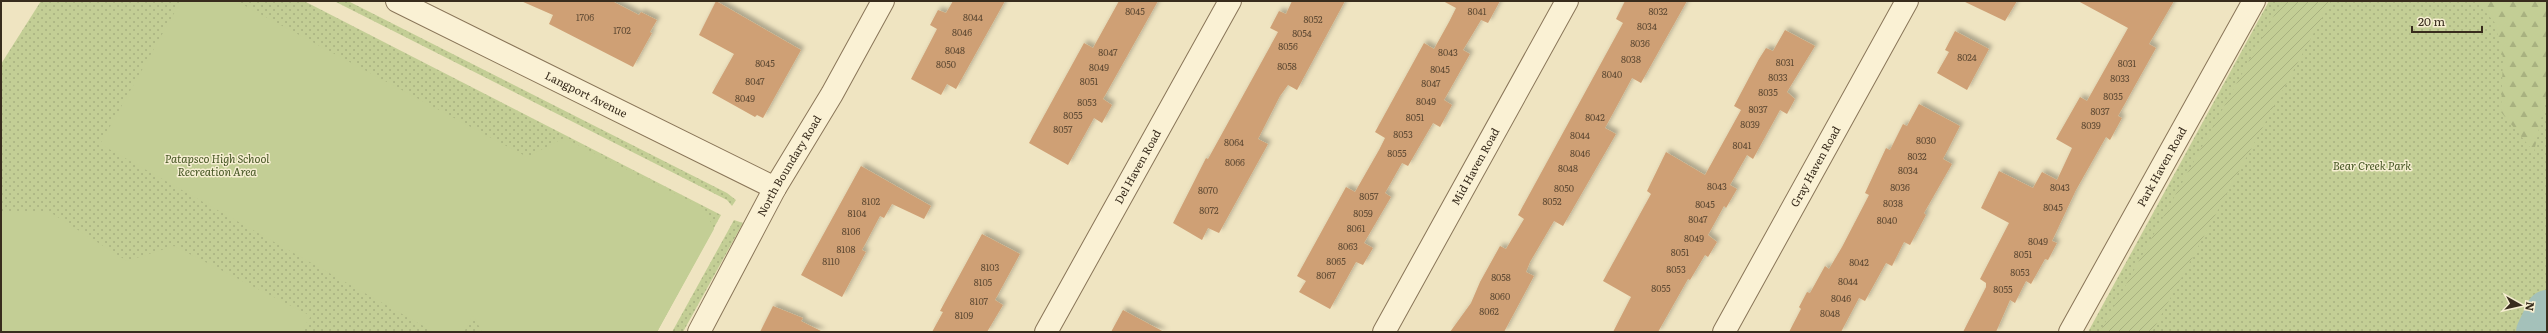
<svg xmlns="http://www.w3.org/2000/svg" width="2548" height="333" viewBox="0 0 2548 333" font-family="Literata,serif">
	<defs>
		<pattern id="grass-dots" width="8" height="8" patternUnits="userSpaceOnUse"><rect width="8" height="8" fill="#c3ce95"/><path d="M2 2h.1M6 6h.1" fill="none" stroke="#a8b180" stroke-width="1.8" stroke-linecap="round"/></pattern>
		<pattern id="forest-firs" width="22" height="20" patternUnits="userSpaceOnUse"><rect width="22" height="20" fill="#c3ce95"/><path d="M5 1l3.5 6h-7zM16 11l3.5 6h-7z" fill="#a8b180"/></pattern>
		<pattern id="garden-furrows" width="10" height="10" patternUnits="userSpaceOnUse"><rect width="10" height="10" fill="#c3ce95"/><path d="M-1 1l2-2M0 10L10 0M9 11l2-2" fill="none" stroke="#a8b180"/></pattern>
		<filter id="shadow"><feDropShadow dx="3.5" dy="-3.5" stdDeviation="2" flood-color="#0004"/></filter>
	</defs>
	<rect width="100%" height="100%" fill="#efe4c1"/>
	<g fill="url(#grass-dots)">
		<polygon points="41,1 304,1 721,215 657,332 1,332 1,64"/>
		<polygon points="334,1 348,1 727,193 736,200 732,206 727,200"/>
		<polygon points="2269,1 2547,1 2547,311 2537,332 2088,332"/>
		<polygon points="734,220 743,223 683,332 672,332"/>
	</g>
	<polygon fill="url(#forest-firs)" points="2476,1 2547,1 2547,91 2534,152 2501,112 2503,58 2495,23"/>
	<polygon fill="url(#garden-furrows)" points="2282,1 2331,1 2152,332 2100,332"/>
	<g fill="#c3ce95">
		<polygon points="181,1 236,1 527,157 564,138 704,208 714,229 657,332 482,332 473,315 464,332 434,332 100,144"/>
		<polygon points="9,211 48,211 127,261 174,246 311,316 301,332 1,332 1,212"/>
	</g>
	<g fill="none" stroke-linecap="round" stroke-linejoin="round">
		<polyline stroke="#a4c1ba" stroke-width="42" points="2537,332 2547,311"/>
	</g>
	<g fill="#cfa075" filter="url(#shadow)">
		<polygon points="521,1 612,1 639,15 641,12 657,20 650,32 652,33 633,67 549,24 553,15"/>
		<polygon points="716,1 801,50 763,118 757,115 755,117 712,93 734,54 699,35"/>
		<polygon points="953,1 1005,1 956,89 947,84 941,95 911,79 937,29 930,25 938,10 946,13"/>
		<polygon points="1119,1 1158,1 1103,99 1112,105 1102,123 1094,118 1068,165 1029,143 1084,43 1093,48"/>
		<polygon points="1292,1 1345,1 1297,90 1288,85 1280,96 1258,139 1268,144 1219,233 1208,228 1202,240 1173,223 1206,158 1208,159 1278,32 1270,28 1279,11 1286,14"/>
		<polygon points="1443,1 1500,1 1488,23 1481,20 1463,50 1470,54 1444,100 1452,105 1440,127 1433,123 1408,166 1402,163 1385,193 1391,197 1364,243 1373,248 1363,265 1356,262 1330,309 1299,292 1306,281 1297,276 1346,187 1355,192 1379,150 1385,138 1375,132 1424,43 1434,49 1449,22 1456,8"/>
		<polygon points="1625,1 1687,1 1641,83 1632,78 1605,128 1616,134 1563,226 1554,221 1530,262 1526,272 1534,276 1504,332 1450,332 1471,303 1480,282 1500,246 1506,249 1524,219 1518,215 1623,23 1616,19"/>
		<polygon points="1963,1 2017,1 2005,21"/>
		<polygon points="2078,1 2174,1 2149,44 2156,48 2118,116 2122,118 2110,140 2106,137 2076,190 2052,241 2057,243 2048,260 2045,259 2031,284 2026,281 2015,303 2010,300 1996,332 1963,332 1986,287 1986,283 1980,279 2009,223 1981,208 1999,171 2033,188 2042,172 2057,180 2072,148 2056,139 2080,97 2087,101 2128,28"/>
		<polygon points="1785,30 1815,46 1787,92 1795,99 1787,114 1780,110 1753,159 1747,155 1730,185 1737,189 1726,208 1724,206 1708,235 1717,242 1708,257 1705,255 1690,280 1688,279 1658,332 1613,332 1631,297 1603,281 1651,194 1647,191 1666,152 1705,175 1741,110 1734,106 1759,59 1766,48 1773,51"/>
		<polygon points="1955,31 1989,49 1967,90 1937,73 1949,52 1945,50"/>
		<polygon points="1919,104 1960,126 1943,159 1952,164 1924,213 1926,215 1910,245 1904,242 1892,266 1886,263 1865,301 1859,298 1841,332 1789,332 1801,309 1799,307 1807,292 1810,293 1825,266 1829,269 1842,247 1869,195 1865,193 1886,148 1890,150 1903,124 1907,126"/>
		<polygon points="861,166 931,206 924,219 892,204 884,218 880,216 862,250 866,252 842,297 801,275"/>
		<polygon points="982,234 1020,254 995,300 1003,305 987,332 932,332 943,312 940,311"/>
		<polygon points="773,306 803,318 801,321 823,332 760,332"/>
		<polygon points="1123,310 1164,332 1111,332"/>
	</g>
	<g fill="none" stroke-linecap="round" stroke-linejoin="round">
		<g stroke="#897558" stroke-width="24">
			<g id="minor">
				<path id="s1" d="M 397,1 L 775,188"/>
				<path id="s2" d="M 699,332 L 775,188 L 832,94 L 883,1"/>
				<path id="s3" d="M 1046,332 L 1230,1"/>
				<path id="s4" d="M 1384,332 L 1567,1"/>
				<path id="s5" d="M 1724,332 L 1907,1"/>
				<path id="s6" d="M 2070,332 L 2254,1"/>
			</g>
		</g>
		<use href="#minor" stroke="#faf1d4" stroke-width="22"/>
	</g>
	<g text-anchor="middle" stroke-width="3" stroke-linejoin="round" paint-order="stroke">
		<g font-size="9" fill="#5e4933">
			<text x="1135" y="15">8045</text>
			<text x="1477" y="15">8041</text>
			<text x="1658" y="15">8032</text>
			<text x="585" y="21">1706</text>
			<text x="973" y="21">8044</text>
			<text x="1313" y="23">8052</text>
			<text x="1647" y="30">8034</text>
			<text x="622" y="34">1702</text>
			<text x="962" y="36">8046</text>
			<text x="1302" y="37">8054</text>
			<text x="1640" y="47">8036</text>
			<text x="1288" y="50">8056</text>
			<text x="955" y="54">8048</text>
			<text x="1108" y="56">8047</text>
			<text x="1448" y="56">8043</text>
			<text x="1967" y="61">8024</text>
			<text x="1631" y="63">8038</text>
			<text x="1785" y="66">8031</text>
			<text x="765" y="67">8045</text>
			<text x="2127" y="67">8031</text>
			<text x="946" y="68">8050</text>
			<text x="1287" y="70">8058</text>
			<text x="1099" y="71">8049</text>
			<text x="1440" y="73">8045</text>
			<text x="1612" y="78">8040</text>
			<text x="1778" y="81">8033</text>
			<text x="2120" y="82">8033</text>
			<text x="755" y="85">8047</text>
			<text x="1089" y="85">8051</text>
			<text x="1431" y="87">8047</text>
			<text x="1768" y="96">8035</text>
			<text x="2113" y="100">8035</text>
			<text x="745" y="102">8049</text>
			<text x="1426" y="105">8049</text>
			<text x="1087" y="106">8053</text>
			<text x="1758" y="113">8037</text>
			<text x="2100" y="115">8037</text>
			<text x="1073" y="119">8055</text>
			<text x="1415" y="121">8051</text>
			<text x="1595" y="121">8042</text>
			<text x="1750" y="128">8039</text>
			<text x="2091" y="129">8039</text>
			<text x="1063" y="133">8057</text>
			<text x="1403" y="138">8053</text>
			<text x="1580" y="139">8044</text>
			<text x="1926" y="144">8030</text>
			<text x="1234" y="146">8064</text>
			<text x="1742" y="149">8041</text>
			<text x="1397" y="157">8055</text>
			<text x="1580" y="157">8046</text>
			<text x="1917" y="160">8032</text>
			<text x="1235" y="166">8066</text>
			<text x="1568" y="172">8048</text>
			<text x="1908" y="174">8034</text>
			<text x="1717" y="190">8043</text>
			<text x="1900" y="191">8036</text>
			<text x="2060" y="191">8043</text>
			<text x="1564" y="192">8050</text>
			<text x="1208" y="194">8070</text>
			<text x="1369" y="200">8057</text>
			<text x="871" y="205">8102</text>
			<text x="1552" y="205">8052</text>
			<text x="1893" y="207">8038</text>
			<text x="1705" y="208">8045</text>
			<text x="2053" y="211">8045</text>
			<text x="1209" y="214">8072</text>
			<text x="857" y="217">8104</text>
			<text x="1363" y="217">8059</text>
			<text x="1698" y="223">8047</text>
			<text x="1887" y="224">8040</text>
			<text x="1356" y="232">8061</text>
			<text x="851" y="235">8106</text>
			<text x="1694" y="242">8049</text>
			<text x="2038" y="245">8049</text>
			<text x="1348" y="250">8063</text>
			<text x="846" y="253">8108</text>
			<text x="1680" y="256">8051</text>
			<text x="2023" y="258">8051</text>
			<text x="831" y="265">8110</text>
			<text x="1336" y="265">8065</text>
			<text x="1859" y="266">8042</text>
			<text x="990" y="271">8103</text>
			<text x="1676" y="273">8053</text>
			<text x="2020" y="276">8053</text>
			<text x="1326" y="279">8067</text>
			<text x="1501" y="281">8058</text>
			<text x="1848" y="285">8044</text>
			<text x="983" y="286">8105</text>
			<text x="1661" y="292">8055</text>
			<text x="2003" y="293">8055</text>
			<text x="1500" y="300">8060</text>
			<text x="1841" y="302">8046</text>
			<text x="979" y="305">8107</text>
			<text x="1489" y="315">8062</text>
			<text x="1830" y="317">8048</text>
			<text x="964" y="319">8109</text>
		</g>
		<g font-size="11" fill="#382c1d" stroke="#f6eed1">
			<text dy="4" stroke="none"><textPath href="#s1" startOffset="211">Langport Avenue</textPath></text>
			<text dy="4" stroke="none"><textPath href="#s2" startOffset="189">North Boundary Road</textPath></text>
			<text dy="4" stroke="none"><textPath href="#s3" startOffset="189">Del Haven Road</textPath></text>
			<text dy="4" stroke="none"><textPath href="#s4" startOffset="189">Mid Haven Road</textPath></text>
			<text dy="4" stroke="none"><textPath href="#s5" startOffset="189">Gray Haven Road</textPath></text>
			<text dy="4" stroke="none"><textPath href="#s6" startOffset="189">Park Haven Road</textPath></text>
		</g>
		<g font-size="11" font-style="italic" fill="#455523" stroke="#f6eed1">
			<text x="217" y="163">Patapsco High School<tspan x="217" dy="13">Recreation Area</tspan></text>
			<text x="2372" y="170">Bear Creek Park</text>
		</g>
	</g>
	<rect width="2548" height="333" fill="none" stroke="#382c1d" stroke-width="4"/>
	<g transform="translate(2520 305) rotate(98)" stroke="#f6eed1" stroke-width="3" paint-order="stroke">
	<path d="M0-3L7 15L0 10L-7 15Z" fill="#382c1d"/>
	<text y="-6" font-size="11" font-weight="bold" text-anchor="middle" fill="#382c1d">N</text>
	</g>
	<path d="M2412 26v6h70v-6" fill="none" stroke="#382c1d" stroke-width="2"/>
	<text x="2418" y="26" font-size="12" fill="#382c1d" stroke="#f6eed1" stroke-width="3" paint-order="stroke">20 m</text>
</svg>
